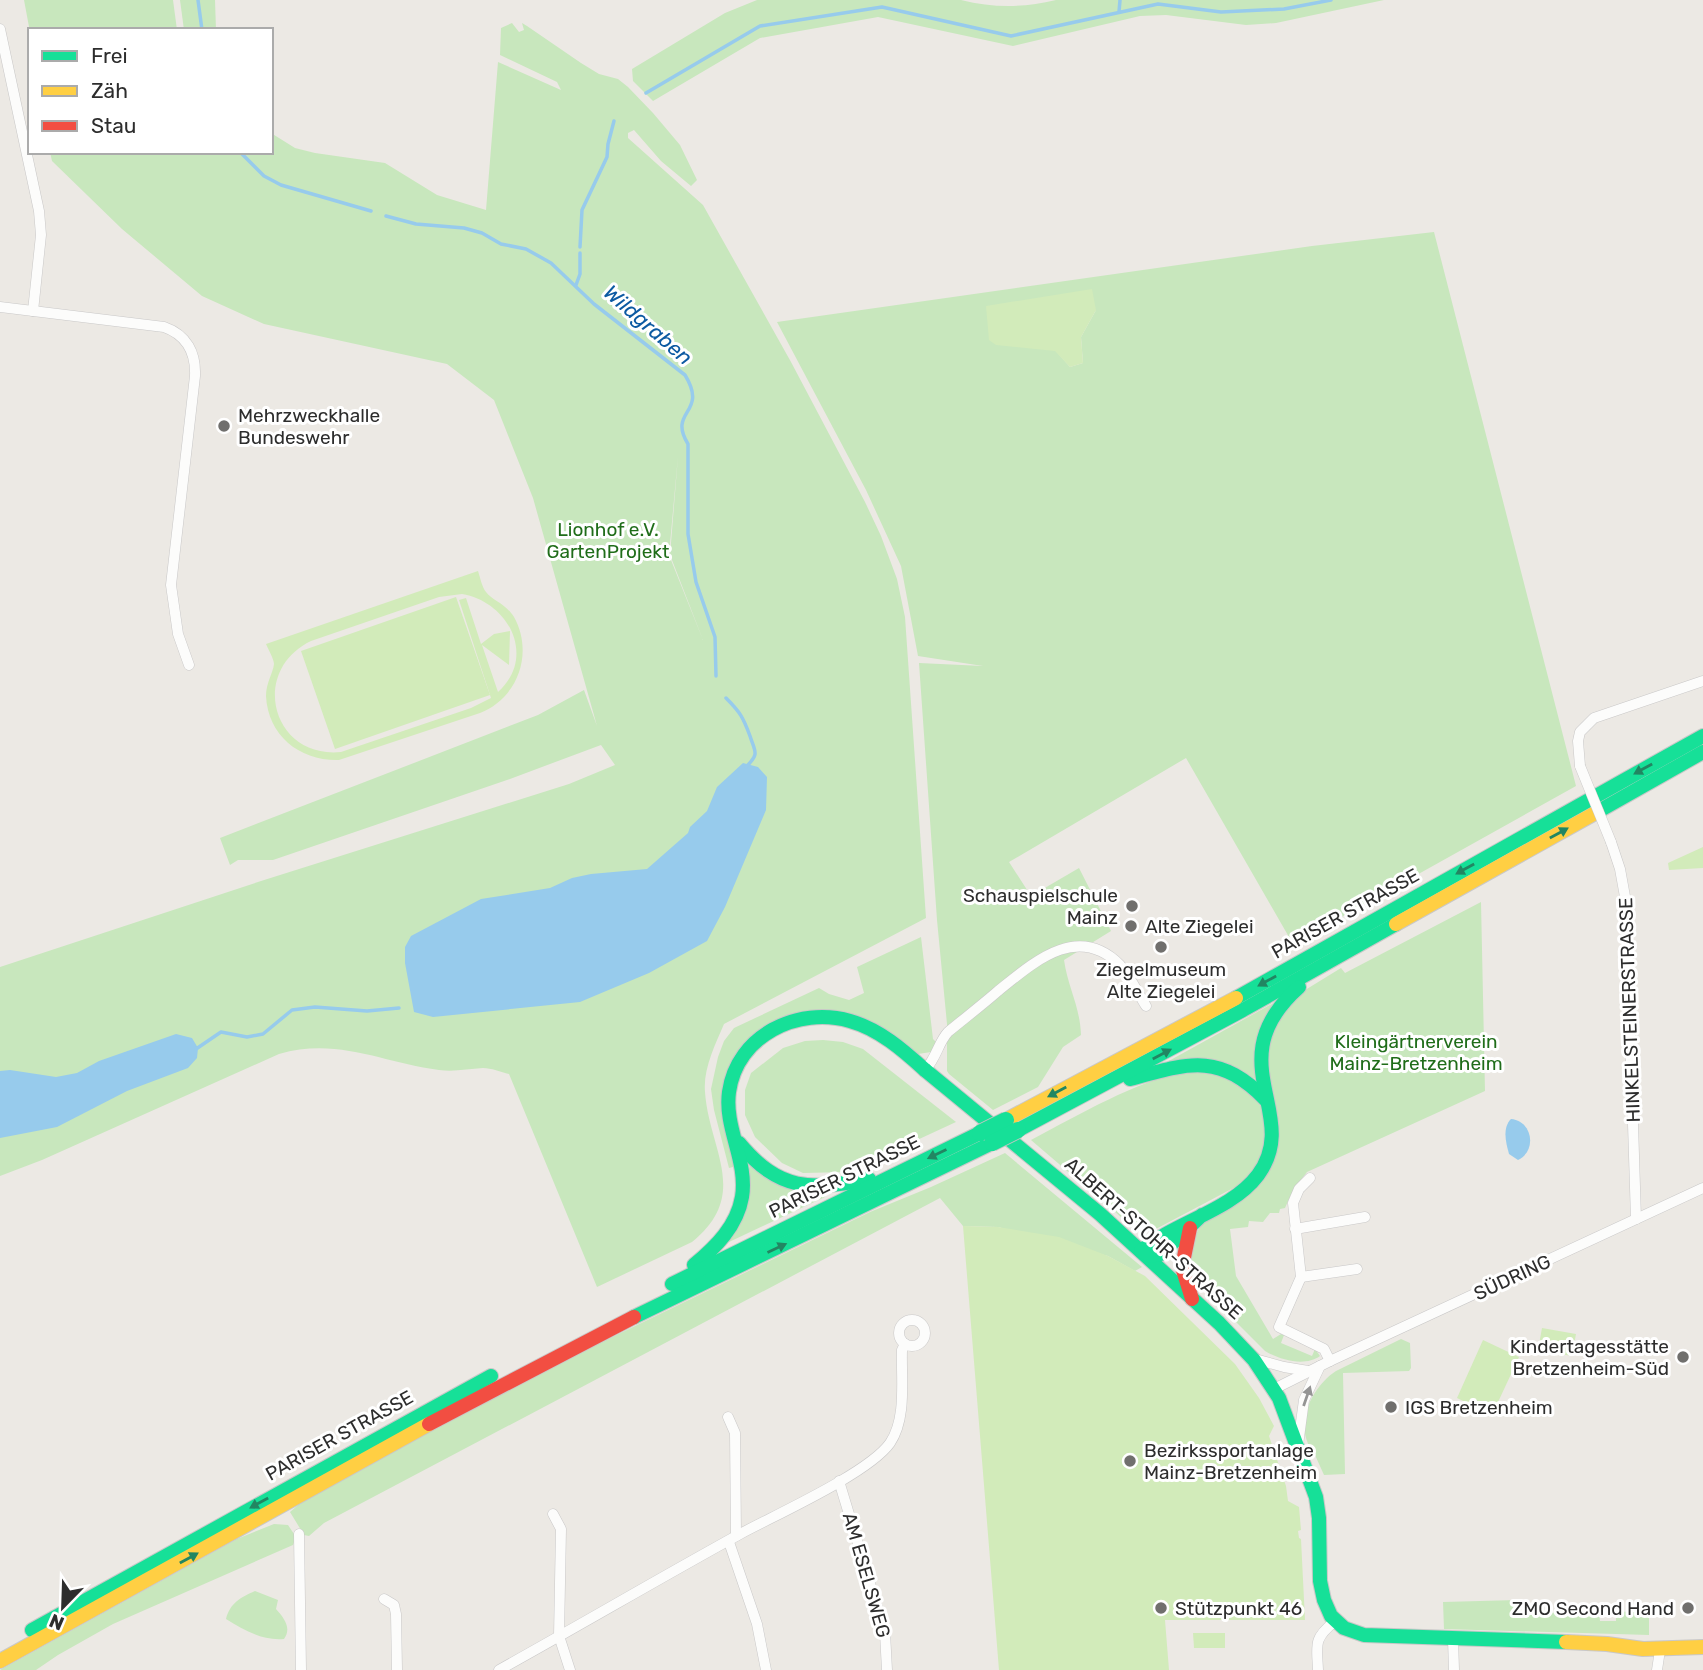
<svg xmlns="http://www.w3.org/2000/svg" width="1703" height="1670" viewBox="0 0 1703 1670" font-family="Rubik,sans-serif">
	<rect width="100%" height="100%" fill="#ece9e4"/>
	<g fill="#c8e7bd" fill-rule="evenodd">
		<polygon points="24,0 173,0 177,30 30,30 30,32"/>
		<polygon points="180,0 215,0 216,30 184,30"/>
		<path d="M 757,0 L 961,0 C 994,8 1022,8 1056,0 L 1384,0 L 1276,23 L 1246,25 L 1166,15 L 1140,16 L 1013,46 L 878,17 L 760,38 L 653,101 L 633,81 L 632,69 L 725,13 Z"/>
		<path d="M 512,23 L 519,32 L 524,30 L 522,23 L 527,26 L 581,63 L 599,74 L 618,79 L 628,87 L 653,113 L 680,145 L 697,180 L 691,186 L 661,161 L 634,130 L 628,133 L 628,138 L 703,205 L 791,362 L 865,502 L 881,536 L 897,579 L 905,617 L 926,918 L 724,1024 C 715,1045 703,1069 705,1092 C 709,1150 751,1194 692,1242 L 597,1287 L 509,1074 C 501,1072 491,1068 483,1068 C 468,1069 454,1072 439,1070 C 383,1063 338,1037 279,1054 L 42,1160 L 0,1176 L 0,967 L 261,881 L 569,784 L 615,765 L 601,745 L 507,780 L 273,860 L 238,860 L 230,865 L 220,838 L 538,715 L 584,690 L 597,726 L 533,498 L 494,400 L 447,364 L 264,324 L 202,296 L 122,229 L 52,161 L 50,152 L 271,152 L 271,133 L 295,148 L 315,153 L 385,163 L 437,195 L 486,210 L 498,62 L 561,90 L 557,82 L 500,55 L 501,28 ZM 678,456 L 670,555 L 703,640 L 669,555 Z"/>
		<path d="M 1434,232 L 1576,786 L 1293,944 L 1186,758 L 1009,862 L 1031,896 L 1079,868 L 1111,931 L 1064,960 C 1068,988 1080,1006 1081,1035 L 1063,1047 L 1038,1087 L 993,1110 L 949,1074 L 947,1071 L 947,1024 L 937,920 L 919,663 L 983,666 L 918,656 L 901,566 L 866,490 L 777,322 L 1312,246 ZM 1096,310 L 1081,337 L 1083,363 L 1070,367 L 1056,351 Z"/>
		<path d="M 1481,902 L 1485,1091 L 1307,1172 L 1293,1190 L 1285,1208 L 1280,1209 L 1279,1213 L 1270,1213 L 1263,1222 L 1249,1221 L 1248,1227 L 1230,1229 L 1236,1276 L 1273,1339 L 1281,1334 L 1284,1335 L 1281,1343 L 1312,1356 L 1315,1349 L 1320,1356 C 1305,1367 1280,1360 1265,1351 L 1199,1285 L 1187,1251 L 1201,1225 L 1262,1181 L 1268,1081 L 1269,1034 L 1297,995 L 1341,968 L 1345,973 Z"/>
		<polygon points="921,937 933,1039 937,1043 931,1052 918,1054 815,1011 733,1061 737,1166 729,1168 714,1110 711,1089 718,1057 724,1041 734,1028 819,988 829,994 849,1000 864,993 857,967"/>
		<polygon points="1277,1001 1258,1079 1167,1062"/>
		<polygon points="823,1040 843,1042 863,1049 956,1122 848,1172 803,1173 782,1163 755,1137 745,1115 745,1090 751,1073 783,1048 805,1041"/>
		<path d="M 1190,1069 L 1240,1080 L 1262,1107 L 1267,1137 L 1260,1162 L 1241,1184 L 1154,1230 L 1135,1229 L 1031,1140 C 1084,1112 1131,1084 1190,1069 Z"/>
		<polygon points="1005,1153 1142,1267 1135,1271 1108,1256 998,1227 963,1226 940,1198 324,1523 309,1536 304,1535 290,1512 304,1500 528,1378 870,1212 931,1187"/>
		<polygon points="750,1165 823,1192 825,1197 729,1242"/>
		<path d="M 1401,1339 L 1410,1343 L 1411,1368 L 1409,1371 L 1343,1373 L 1345,1474 L 1324,1475 L 1315,1455 L 1312,1453 C 1308,1444 1304,1435 1304,1425 C 1305,1404 1319,1382 1336,1371 Z"/>
		<polygon points="274,1524 288,1525 296,1537 293,1545 113,1624 58,1655 36,1670 0,1670 237,1539"/>
		<path d="M 255,1591 L 278,1600 L 276,1609 C 284,1618 292,1628 284,1639 C 262,1641 244,1630 226,1619 C 230,1603 241,1597 255,1591 Z"/>
		<polygon points="1517,1600 1517,1608 1523,1613 1599,1612 1600,1621 1616,1621 1616,1612 1643,1611 1649,1605 1649,1635 1444,1629 1443,1602"/>
	</g>
	<g fill="#d2ebba" fill-rule="evenodd">
		<polygon points="1092,289 1096,310 1081,337 1083,363 1070,367 1055,351 996,345 989,340 986,306"/>
		<path d="M 478,571 C 480,577 482,587 486,592 C 493,601 505,603 514,617 C 534,653 518,698 480,713 L 339,760 C 300,761 268,736 266,696 C 266,683 273,673 274,664 C 274,659 268,649 266,644 ZM 462,594 C 509,602 537,657 498,692 L 482,645 L 509,665 L 510,631 L 494,634 L 481,644 L 466,598 L 459,600 L 491,698 L 471,708 L 341,752 C 272,759 249,671 311,641 L 439,597 Z"/>
		<polygon points="456,597 490,695 335,749 301,651"/>
		<polygon points="1703,847 1703,868 1669,870 1668,863"/>
		<polygon points="963,1226 998,1227 1059,1237 1108,1256 1145,1276 1235,1364 1259,1398 1274,1426 1269,1436 1286,1486 1288,1501 1299,1507 1301,1530 1298,1531 1299,1538 1301,1539 1305,1620 1165,1620 1169,1670 999,1670"/>
		<polygon points="1542,1328 1576,1334 1572,1356 1538,1350"/>
		<polygon points="1483,1340 1519,1357 1492,1415 1457,1398"/>
		<polygon points="1193,1633 1225,1633 1225,1648 1194,1648"/>
	</g>
	<g fill="#97cbec">
		<polygon points="743,763 758,767 767,777 766,810 725,907 707,941 649,973 580,1002 433,1017 414,1012 405,963 405,947 411,936 481,899 550,888 572,878 591,874 647,869 688,833 690,827 707,811 717,787"/>
		<polygon points="176,1034 192,1038 198,1048 197,1058 188,1068 127,1091 57,1127 0,1138 0,1071 10,1070 56,1077 77,1073 99,1061"/>
		<path d="M 1511,1119 C 1533,1121 1537,1151 1518,1160 L 1509,1154 C 1506,1143 1502,1128 1511,1119 Z"/>
	</g>
	<g fill="none" stroke-linecap="round" stroke-linejoin="round">
		<g stroke="#97cbec" stroke-width="3.5">
			<polyline points="198,0 202,30"/>
			<polyline points="1119,12 1120,0"/>
			<polyline points="646,93 760,26 882,7 1011,36 1158,4 1221,12 1284,9 1331,0"/>
			<polyline points="240,152 264,176 281,185 371,211"/>
			<path d="M 386,216 L 416,224 L 464,228 L 482,233 L 501,244 L 526,249 L 551,263 L 594,304 L 685,375 C 709,414 667,410 688,444 L 688,534 L 696,582 L 715,637 L 716,676"/>
			<polyline points="580,247 582,210 607,157 608,144 614,121"/>
			<polyline points="576,285 580,274 580,253"/>
			<path d="M 726,698 C 740,712 743,717 750,736 C 755,752 760,753 746,767"/>
			<polyline points="196,1049 221,1032 247,1037 263,1034 292,1010 315,1007 367,1011 399,1008"/>
		</g>
		<g stroke="#c9c8c8" stroke-width="11">
			<g id="street">
				<polyline points="0,29 39,211 41,235 33,311"/>
				<path d="M 0,307 L 164,327 C 187,335 196,353 195,376 L 171,585 L 178,634 L 189,665"/>
				<polyline points="1580,766 1578,741 1580,732 1594,718 1703,681"/>
				<polyline points="1611,842 1620,869 1626,902 1636,1219"/>
				<path d="M 925,1070 C 937,1057 938,1043 948,1032 C 965,1018 982,1005 998,991 C 1033,963 1077,922 1120,965 C 1130,976 1138,993 1146,1006"/>
				<polyline points="1310,1178 1299,1189 1293,1203 1301,1277 1279,1327 1324,1349 1330,1361"/>
				<polyline points="1295,1229 1365,1217"/>
				<polyline points="1301,1277 1357,1269"/>
				<circle cx="912" cy="1333" r="13"/>
				<polyline points="1255,1359 1284,1367 1308,1371"/>
				<polyline points="1274,1389 1330,1361 1703,1188"/>
				<polyline points="728,1417 735,1433 736,1536"/>
				<polyline points="1298,1445 1304,1400 1320,1366"/>
				<polyline points="839,1481 885,1633 887,1670"/>
				<polyline points="553,1514 561,1529 559,1636 570,1670"/>
				<polyline points="299,1534 301,1670"/>
				<polyline points="729,1542 757,1624 766,1670"/>
				<polyline points="384,1599 394,1605 396,1614 397,1670"/>
				<polyline points="1453,1639 1454,1670"/>
				<path d="M 499,1670 C 580,1625 660,1578 740,1534 C 775,1515 869,1473 890,1443 C 907,1418 901,1379 902,1350 L 905,1344"/>
				<path d="M 1318,1670 C 1317,1645 1313,1639 1334,1622"/>
				<polyline points="1657,1670 1660,1650"/>
			</g>
		</g>
		<g stroke="#c9c8c8" stroke-width="16">
			<g id="fast">
				<polyline points="1597,812 1703,752"/>
				<polyline points="1236,998 1703,736"/>
				<polyline points="925,1070 1100,1214 1219,1323 1254,1360 1279,1398 1316,1497 1319,1518 1320,1581 1324,1600 1331,1616 1344,1628 1364,1635 1566,1642"/>
				<path d="M 1130,1079 C 1189,1063 1219,1052 1266,1100"/>
				<polyline points="1018,1130 1243,1010 1396,924"/>
				<path d="M 739,1143 C 780,1192 810,1190 869,1179"/>
				<path d="M 1202,1215 L 1161,1254 L 1151,1256 L 1141,1251 C 1175,1222 1231,1211 1258,1175 C 1303,1114 1216,1061 1299,987"/>
				<path d="M 694,1265 C 716,1247 737,1226 742,1197 C 748,1161 724,1128 729,1092 C 737,1035 798,1006 850,1021 C 879,1029 903,1050 925,1070"/>
				<polyline points="672,1284 980,1133"/>
				<polyline points="634,1317 992,1143"/>
				<polyline points="32,1630 491,1376"/>
			</g>
		</g>
		<g stroke="#c9c8c8" stroke-width="16">
			<g id="slow">
				<polyline points="1396,924 1597,812"/>
				<polyline points="1006,1120 1236,998"/>
				<polyline points="1566,1642 1607,1644 1643,1649 1703,1647"/>
				<polyline points="0,1661 429,1424"/>
			</g>
		</g>
		<g stroke="#c9c8c8" stroke-width="16">
			<g id="jam">
				<polyline points="1190,1228 1182,1267 1192,1299"/>
				<polyline points="429,1424 634,1317"/>
			</g>
		</g>
		<use href="#street" stroke="#fcfcfb" stroke-width="10"/>
		<use href="#fast" stroke="#16e098" stroke-width="14"/>
		<use href="#slow" stroke="#ffcf43" stroke-width="14"/>
		<use href="#jam" stroke="#f24e42" stroke-width="14"/>
		<g stroke="#c9c8c8" stroke-width="11" stroke-linecap="butt">
			<polyline id="street-bridge" points="1580,766 1611,842"/>
		</g>
		<g stroke="#c6c5c3" stroke-width="18" stroke-linecap="butt">
			<g id="fast-bridge">
				<polyline points="980,1133 1006,1120"/>
				<polyline points="992,1143 1018,1130"/>
			</g>
		</g>
		<use href="#street-bridge" stroke="#fcfcfb" stroke-width="10"/>
		<use href="#fast-bridge" stroke="#16e098" stroke-width="16"/>
	</g>
	<defs><path id="oneway-solid" d="M-6-.8H1V-3.2L6.5 0L1 3.2V.8H-6Z" transform="scale(1.75)"/></defs>
	<g fill="#228662">
		<use href="#oneway-solid" transform="translate(1643 769) rotate(151)"/>
		<use href="#oneway-solid" transform="translate(1559 833) rotate(-29)"/>
		<use href="#oneway-solid" transform="translate(1465 869) rotate(151)"/>
		<use href="#oneway-solid" transform="translate(1267 981) rotate(151)"/>
		<use href="#oneway-solid" transform="translate(1162 1054) rotate(-28)"/>
		<use href="#oneway-solid" transform="translate(1057 1092) rotate(152)"/>
		<use href="#oneway-solid" transform="translate(937 1154) rotate(154)"/>
		<use href="#oneway-solid" transform="translate(777 1248) rotate(-25)"/>
		<use href="#oneway-solid" transform="translate(259 1503) rotate(151)"/>
		<use href="#oneway-solid" transform="translate(189 1558) rotate(-29)"/>
	</g>
	<use fill="#949494" href="#oneway-solid" transform="translate(1307 1396) rotate(-71)"/>
	<g fill="#706f6d" stroke="#fff" stroke-width="2.5">
		<circle cx="224" cy="426" r="7"/>
		<circle cx="1132" cy="906" r="7"/>
		<circle cx="1131" cy="926" r="7"/>
		<circle cx="1161" cy="947" r="7"/>
		<circle cx="1683" cy="1357" r="7"/>
		<circle cx="1391" cy="1407" r="7"/>
		<circle cx="1130" cy="1461" r="7"/>
		<circle cx="1161" cy="1608" r="7"/>
		<circle cx="1688" cy="1608" r="7"/>
	</g>
	<g text-anchor="middle" stroke-width="6" stroke-linejoin="round" paint-order="stroke">
		<g font-size="19" fill="#2d2d2d" stroke="#fff" text-anchor="start">
			<text x="238" y="422">Mehrzweckhalle<tspan x="238" dy="22">Bundeswehr</tspan></text>
			<text x="1118" y="902" text-anchor="end">Schauspielschule<tspan x="1118" dy="22">Mainz</tspan></text>
			<text x="1145" y="933">Alte Ziegelei</text>
			<text x="1161" y="976" text-anchor="middle">Ziegelmuseum<tspan x="1161" dy="22">Alte Ziegelei</tspan></text>
			<text x="1669" y="1353" text-anchor="end">Kindertagesstätte<tspan x="1669" dy="22">Bretzenheim-Süd</tspan></text>
			<text x="1405" y="1414">IGS Bretzenheim</text>
			<text x="1144" y="1457">Bezirkssportanlage<tspan x="1144" dy="22">Mainz-Bretzenheim</tspan></text>
			<text x="1175" y="1615">Stützpunkt 46</text>
			<text x="1674" y="1615" text-anchor="end">ZMO Second Hand</text>
		</g>
		<g font-size="19" fill="#206d1a" stroke="#fff">
			<text x="608" y="536">Lionhof e.V.<tspan x="608" dy="22">GartenProjekt</tspan></text>
			<text x="1416" y="1048">Kleingärtnerverein<tspan x="1416" dy="22">Mainz-Bretzenheim</tspan></text>
		</g>
		<g font-size="19" fill="#2d2d2d" stroke="#fff">
			<text transform="translate(1345 913) rotate(-29)" y="7">PARISER STRASSE</text>
			<text transform="translate(1629 1010) rotate(-92)" y="7">HINKELSTEINERSTRASSE</text>
			<text transform="translate(844 1176) rotate(-26)" y="7">PARISER STRASSE</text>
			<text transform="translate(1154 1238) rotate(42)" y="7">ALBERT-STOHR-STRASSE</text>
			<text transform="translate(1512 1277) rotate(-25)" y="7">SÜDRING</text>
			<text transform="translate(339 1435) rotate(-29)" y="7">PARISER STRASSE</text>
			<text transform="translate(867 1575) rotate(74)" y="7">AM ESELSWEG</text>
		</g>
		<g font-size="21" font-style="italic" fill="#0c5aa2" stroke="#fff">
			<text transform="translate(648 325) rotate(41)" y="7">Wildgraben</text>
		</g>
	</g>
	<rect x="28" y="28" width="245" height="126" fill="#ffffff" stroke="#ababab" stroke-width="2"/>
	<rect x="42" y="51" width="35" height="10" fill="#16e098" stroke="#ababab" stroke-width="2"/>
	<text x="91" y="63" font-size="21" fill="#2d2d2d">Frei</text>
	<rect x="42" y="86" width="35" height="10" fill="#ffcf43" stroke="#ababab" stroke-width="2"/>
	<text x="91" y="98" font-size="21" fill="#2d2d2d">Zäh</text>
	<rect x="42" y="121" width="35" height="10" fill="#f24e42" stroke="#ababab" stroke-width="2"/>
	<text x="91" y="133" font-size="21" fill="#2d2d2d">Stau</text>
	<g transform="translate(63 1607) rotate(203)" stroke="#ffffff" stroke-width="5" paint-order="stroke">
	<path d="M0-5L12 26L0 18L-12 26Z" fill="#2d2d2d"/>
	<text y="-10" font-size="19" font-weight="bold" text-anchor="middle" fill="#2d2d2d">N</text>
	</g>
</svg>
